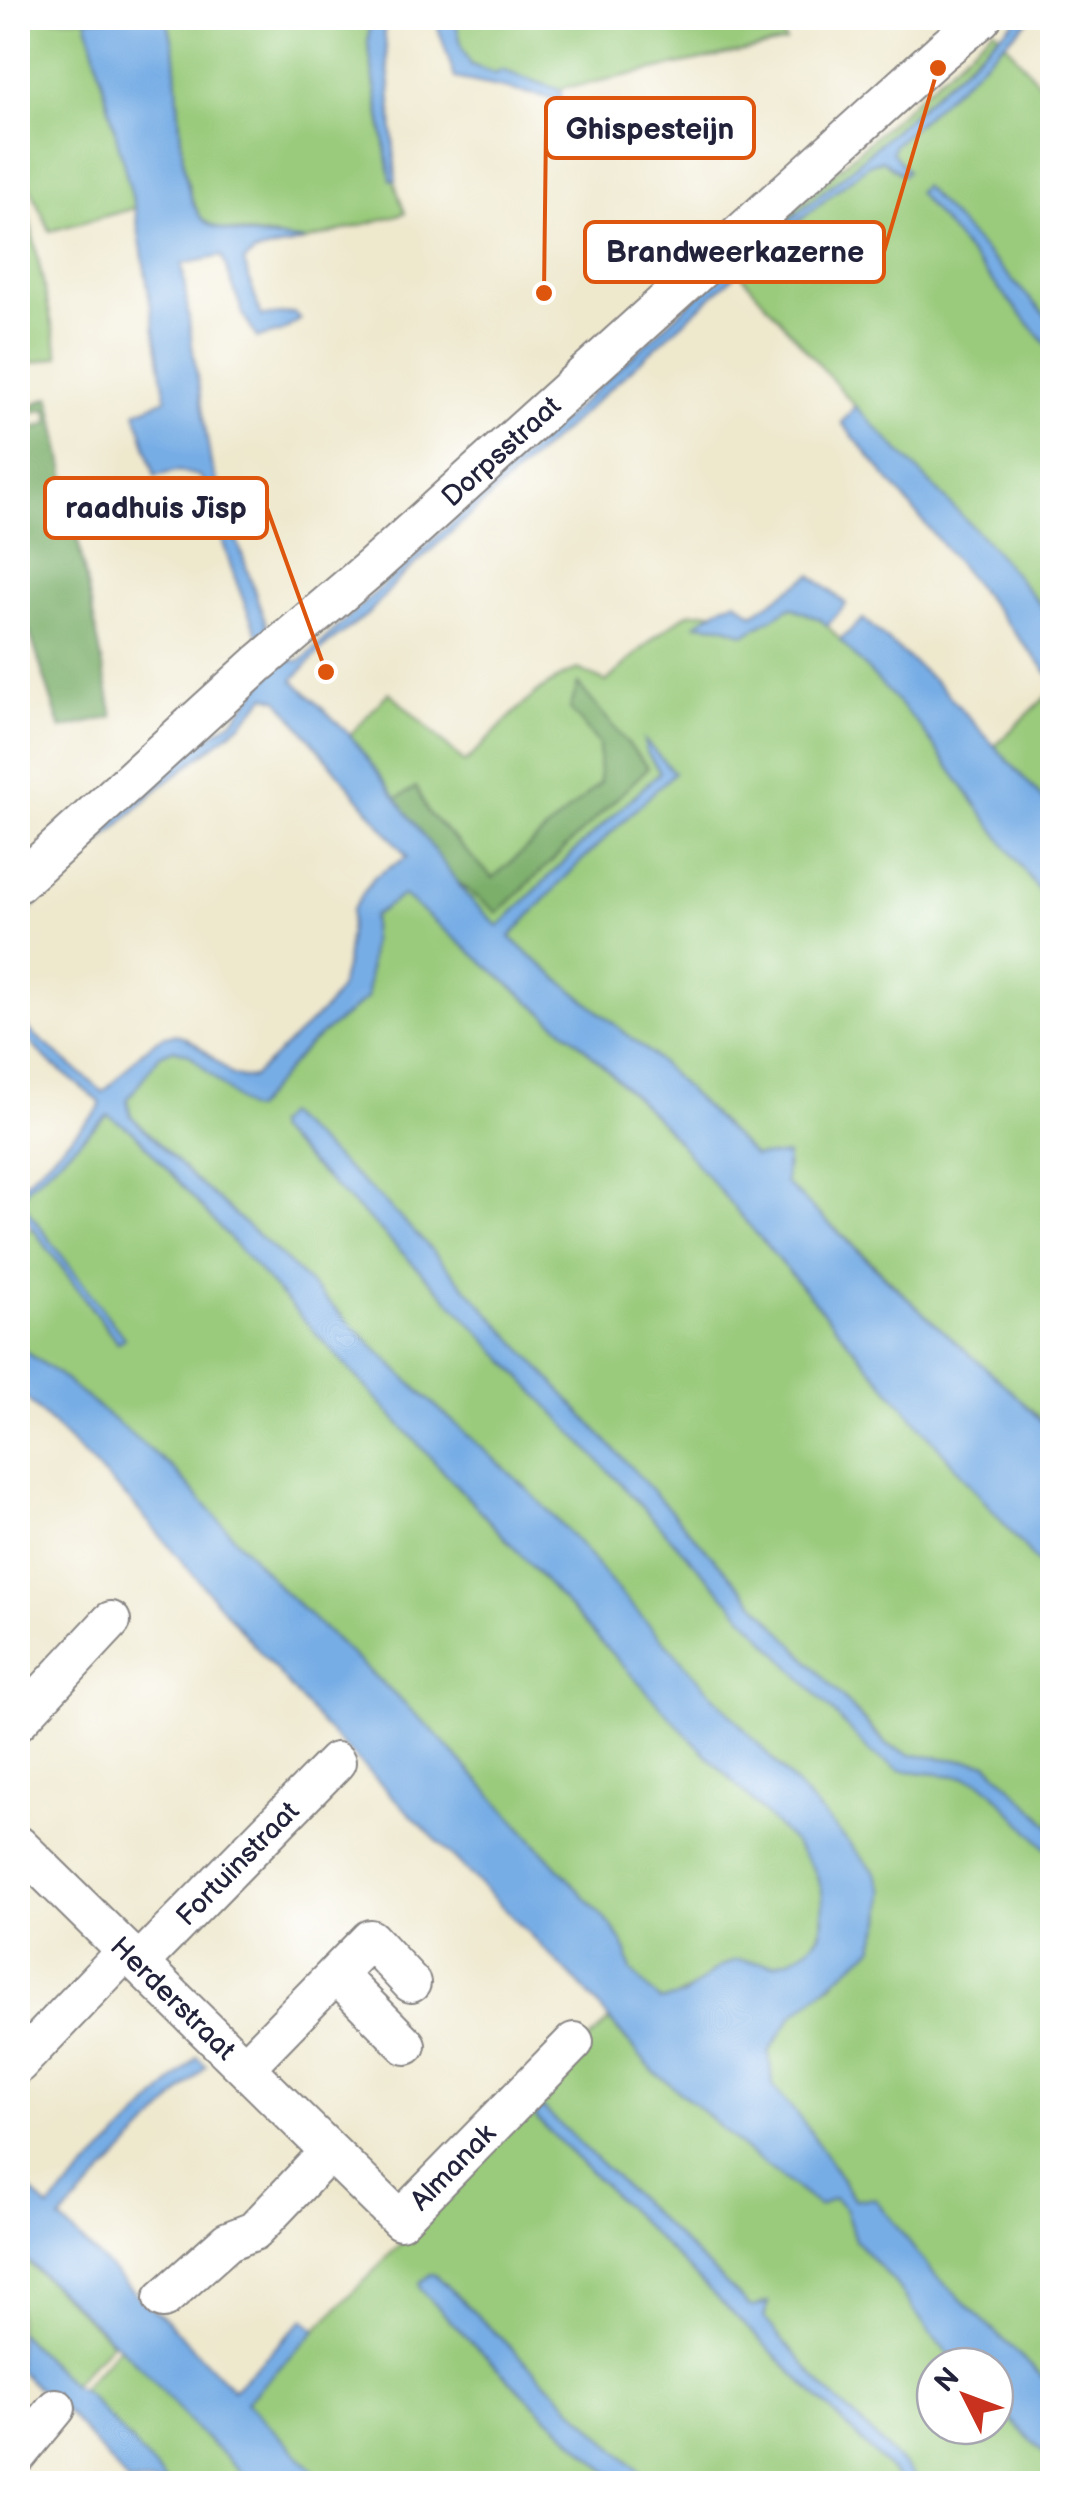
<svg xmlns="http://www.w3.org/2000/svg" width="1070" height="2501" viewBox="0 0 1070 2501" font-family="'Balsamiq Sans',sans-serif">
	<rect width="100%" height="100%" fill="#fff"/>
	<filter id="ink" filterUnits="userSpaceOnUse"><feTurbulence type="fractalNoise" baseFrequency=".01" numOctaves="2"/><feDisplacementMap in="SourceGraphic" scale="20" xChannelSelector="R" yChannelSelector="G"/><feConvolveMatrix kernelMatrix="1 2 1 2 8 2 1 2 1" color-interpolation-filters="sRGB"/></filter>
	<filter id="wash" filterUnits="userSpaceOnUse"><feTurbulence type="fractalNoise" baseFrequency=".0048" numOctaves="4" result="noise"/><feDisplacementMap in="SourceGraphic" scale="40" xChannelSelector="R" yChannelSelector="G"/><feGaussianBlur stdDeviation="2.25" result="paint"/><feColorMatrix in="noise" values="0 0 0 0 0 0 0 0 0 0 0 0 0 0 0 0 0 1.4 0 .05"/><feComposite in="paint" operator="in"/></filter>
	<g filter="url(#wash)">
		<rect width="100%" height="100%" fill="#eee8cd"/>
		<g fill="#9acb7b" stroke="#5e765b" stroke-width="2.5">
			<polygon points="18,18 86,18 135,208 50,231 29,185 18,131"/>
			<path d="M 167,18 L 370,18 C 367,47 373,75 378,105 C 384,143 391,178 405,213 L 305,241 L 219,229 L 201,219 L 191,197 L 183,162 L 174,49 Z"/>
			<polygon points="455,18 776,18 786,42 582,85 565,87 560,90 496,74 471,65 462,48"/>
			<polygon points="994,28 999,34 849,171 733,265"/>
			<polygon points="1005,42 1052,99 1052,322 923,187 917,192 1052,351 1052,619 990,545 855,406 739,272 763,250 868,165 882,160 902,175 906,171 892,152 894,145"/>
			<polygon points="29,217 59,357 18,366 18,220"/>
			<path d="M 791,607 L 821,619 L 918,724 L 1052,909 L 1052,1433 L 1035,1413 L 921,1311 L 857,1248 L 754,1156 L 652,1055 L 533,958 L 510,937 L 579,863 L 673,773 L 646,742 L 646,751 L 660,772 L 576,850 L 499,927 L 467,896 L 350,735 L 389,692 L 465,763 C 499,730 533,686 578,669 L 606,682 L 655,637 L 688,613 L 714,611 L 698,624 L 723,626 L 745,634 Z"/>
			<polygon points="1052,691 1052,809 995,746"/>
			<polygon points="403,895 583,1046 662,1123 1052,1580 1052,1828 987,1763 911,1755 887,1744 776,1628 423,1241 275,1125 276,1131 376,1226 454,1305 766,1639 900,1770 966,1777 981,1781 992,1791 1052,1855 1052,2386 931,2271 875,2199 855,2199 808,2128 772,2085 769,2052 792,2016 811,1998 833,1984 882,1920 884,1891 876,1873 618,1591 578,1542 525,1487 418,1390 280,1255 192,1177 131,1116 127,1106 128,1096 160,1055 173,1049 189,1054 253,1110 306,1047 367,998 373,916"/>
			<path d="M 108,1115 L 134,1132 C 297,1314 463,1493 629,1672 C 668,1714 708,1756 749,1797 C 771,1820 799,1842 815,1870 C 823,1884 825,1905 823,1921 C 821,1943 797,1960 776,1964 C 762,1966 745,1957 731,1962 C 705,1971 690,1999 660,2001 L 631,1971 L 627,1952 L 614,1929 L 432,1730 L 280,1588 L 172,1468 L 59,1375 L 18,1346 L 18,1240 L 32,1227 L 117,1343 L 29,1212 L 23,1199 L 27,1188 Z"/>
			<path d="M 609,2020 L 653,2071 L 694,2103 L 743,2148 L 818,2205 L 834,2198 L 845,2208 L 855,2240 L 895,2283 L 931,2334 L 960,2366 L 935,2366 L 935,2426 L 995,2426 L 995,2404 L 1052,2461 L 1052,2483 L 922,2483 L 822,2386 L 764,2318 L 768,2304 L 765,2302 L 754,2308 L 749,2306 L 543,2109 L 536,2115 L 536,2118 L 904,2483 L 651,2483 L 435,2275 L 430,2274 L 420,2283 L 420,2288 C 483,2357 551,2420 620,2483 L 325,2483 L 246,2402 L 401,2243 L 397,2235 Z"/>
			<polygon points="18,2253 112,2342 72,2385 18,2332"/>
			<polygon points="119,2347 142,2367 199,2432 253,2483 168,2483 89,2396 80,2390"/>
		</g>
		<g fill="#7baf6b" stroke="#4e6853" stroke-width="2.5">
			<polygon points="50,397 113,717 61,729 22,609 18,587 18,433 50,423 47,409 18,416 18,411"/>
			<polygon points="578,684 648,768 498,913 455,880 396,799 416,787 428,813 493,878 600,783 599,744 570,709"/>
		</g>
		<g fill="#77ade5" stroke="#4c6890" stroke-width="2.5">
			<path d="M 86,18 L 167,18 C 169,28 172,38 174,48 C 180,85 176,201 206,222 C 225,236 279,238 305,241 L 254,253 L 244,262 L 261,316 L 294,313 L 301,319 L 281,332 L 257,338 L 244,316 L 222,256 L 182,264 L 192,345 L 211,464 L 270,636 L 282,660 L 301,661 L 715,280 L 849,171 L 1018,18 L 1031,18 L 894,145 L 892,152 L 907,171 L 903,175 L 882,160 L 868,165 L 763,250 L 399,579 L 368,614 L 325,646 L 293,680 L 350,735 L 467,896 L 499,927 L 576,850 L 660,772 L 646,751 L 644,740 L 674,773 L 579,863 L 510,937 L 533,958 L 652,1055 L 754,1156 L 787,1155 L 785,1183 C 832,1225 876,1269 921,1311 C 965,1352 1013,1388 1052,1433 L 1052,1580 L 662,1123 L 583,1046 L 403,895 L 373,916 L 367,998 L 306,1047 L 253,1110 L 246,1108 L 189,1054 L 174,1049 L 160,1055 L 127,1100 L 131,1116 L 192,1177 L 280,1255 L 418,1390 L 525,1487 L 578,1542 L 618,1591 L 876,1873 L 884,1891 L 882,1920 L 873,1948 L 792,2016 L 769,2052 L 772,2085 L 808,2128 L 854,2199 L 875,2199 L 931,2271 L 1052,2386 L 1052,2461 L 995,2404 L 995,2366 L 960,2366 L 931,2334 L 895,2283 L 855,2240 L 845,2208 L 834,2198 L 819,2206 L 743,2148 L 694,2103 L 653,2071 L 583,1988 L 325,1728 L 133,1504 L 18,1390 L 18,1346 L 59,1375 L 172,1468 L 280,1588 L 432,1730 L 614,1929 L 627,1952 L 631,1971 L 660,2001 L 683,1996 L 718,1968 L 736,1960 L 775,1964 L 792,1958 L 808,1948 L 820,1935 L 824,1920 L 822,1890 L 815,1871 L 795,1844 L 687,1735 L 268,1281 L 134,1132 L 108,1115 L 27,1188 L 23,1199 L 29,1212 L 124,1338 L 118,1343 L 18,1208 L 18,1191 L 22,1185 L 96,1113 L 100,1106 L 100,1102 L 47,1060 L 18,1029 L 18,1015 L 29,1030 L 103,1092 C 123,1077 154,1025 183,1036 C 198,1043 219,1064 232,1075 L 242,1078 L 253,1077 L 325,1009 L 339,990 L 346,963 L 352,910 L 374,877 L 407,857 L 278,699 L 266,696 L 240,725 L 155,791 L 18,921 L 18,907 L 153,778 L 234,719 L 273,670 C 253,625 232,576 219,528 C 213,508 212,494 200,476 L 177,471 L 155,476 L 136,412 L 166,399 L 135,208 Z"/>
			<polygon points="370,18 383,18 390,86 396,181 391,180 368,43"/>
			<polygon points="435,18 455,18 462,48 471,65 496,74 501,70 560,90 561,100 455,78"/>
			<polygon points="923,186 1052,322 1052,351 917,192"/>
			<polygon points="855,406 990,545 1052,619 1052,678 842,423"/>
			<polygon points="811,575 846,604 827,626 820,619 791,607 745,634 723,626 696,624 724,605 736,601 753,614"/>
			<polygon points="863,619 939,685 1052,809 1052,909 918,724 840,640"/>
			<polygon points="285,1114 380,1198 423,1241 872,1730 887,1745 911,1755 987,1763 1052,1828 1052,1855 992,1791 980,1781 966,1777 900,1770 871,1753 454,1305 376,1226 276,1131 275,1126"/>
			<polygon points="197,2057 206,2066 60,2220 148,2306 162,2316 233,2390 304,2319 315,2328 315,2331 246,2402 325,2483 253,2483 199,2432 141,2367 18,2252 18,2176 48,2209"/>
			<polygon points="541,2109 544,2109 749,2306 755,2307 768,2302 764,2318 822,2386 922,2483 904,2483 536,2118 536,2115"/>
			<path d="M 430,2274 L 435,2275 L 651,2483 L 620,2483 C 551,2420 483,2357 420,2288 L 420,2283 Z"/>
			<polygon points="18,2332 72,2385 89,2396 168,2483 128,2483 70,2415 55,2404 18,2370"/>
		</g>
	</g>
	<g filter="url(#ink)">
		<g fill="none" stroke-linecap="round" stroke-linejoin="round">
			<g stroke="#888584" stroke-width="42">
				<g id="minor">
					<path id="s1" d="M 18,883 L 258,664 L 372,567 L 941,52 L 982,18"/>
					<polyline points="18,1721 111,1621"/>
					<path id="s2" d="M 18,1845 L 400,2220 L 574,2042"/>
					<path id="s3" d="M 139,1963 L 336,1762"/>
					<polyline points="337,1975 406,2045"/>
					<polyline points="18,2064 126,1951"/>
					<polyline points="245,2067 370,1939 411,1983"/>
					<polyline points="163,2299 228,2241 254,2231 329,2152"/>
					<polyline points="18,2454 56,2408"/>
				</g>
			</g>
			<use href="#minor" stroke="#fff" stroke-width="38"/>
		</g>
	</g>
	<g text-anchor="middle" stroke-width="8" stroke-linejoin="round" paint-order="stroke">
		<g font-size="28" fill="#22223b" stroke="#fff">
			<text dy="10" stroke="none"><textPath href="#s1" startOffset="648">Dorpsstraat</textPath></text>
			<text dy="10" stroke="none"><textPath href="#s3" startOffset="140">Fortuinstraat</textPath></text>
			<text dy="10" stroke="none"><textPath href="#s2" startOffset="218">Herderstraat</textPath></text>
			<text dy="10" stroke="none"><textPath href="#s2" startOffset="610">Almanak</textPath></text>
		</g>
	</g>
	<path fill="none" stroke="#de560e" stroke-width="4" d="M544 293L546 128M938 68L884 252M326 672L267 508"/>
	<g fill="#de560e" stroke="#fff" stroke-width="4">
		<circle cx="544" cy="293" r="10"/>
		<circle cx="938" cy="68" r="10"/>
		<circle cx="326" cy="672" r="10"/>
	</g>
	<g fill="#fff" stroke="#de560e" stroke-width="4">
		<rect x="546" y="98" width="208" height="60" rx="10"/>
		<rect x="585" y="222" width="299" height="60" rx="10"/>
		<rect x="45" y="478" width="222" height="60" rx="10"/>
	</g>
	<g font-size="30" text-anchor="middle" font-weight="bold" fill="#22223b">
		<text x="650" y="139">Ghispesteijn</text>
		<text x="735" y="262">Brandweerkazerne</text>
		<text x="156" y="518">raadhuis Jisp</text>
	</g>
	<rect width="1070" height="2501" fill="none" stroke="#fff" stroke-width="60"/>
	<g transform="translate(965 2396) rotate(312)"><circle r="48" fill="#ffffff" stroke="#a7a7b1" stroke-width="2.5"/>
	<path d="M0-8L18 38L0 25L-18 38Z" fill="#c8321e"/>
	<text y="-15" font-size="28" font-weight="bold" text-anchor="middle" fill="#22223b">N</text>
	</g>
</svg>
